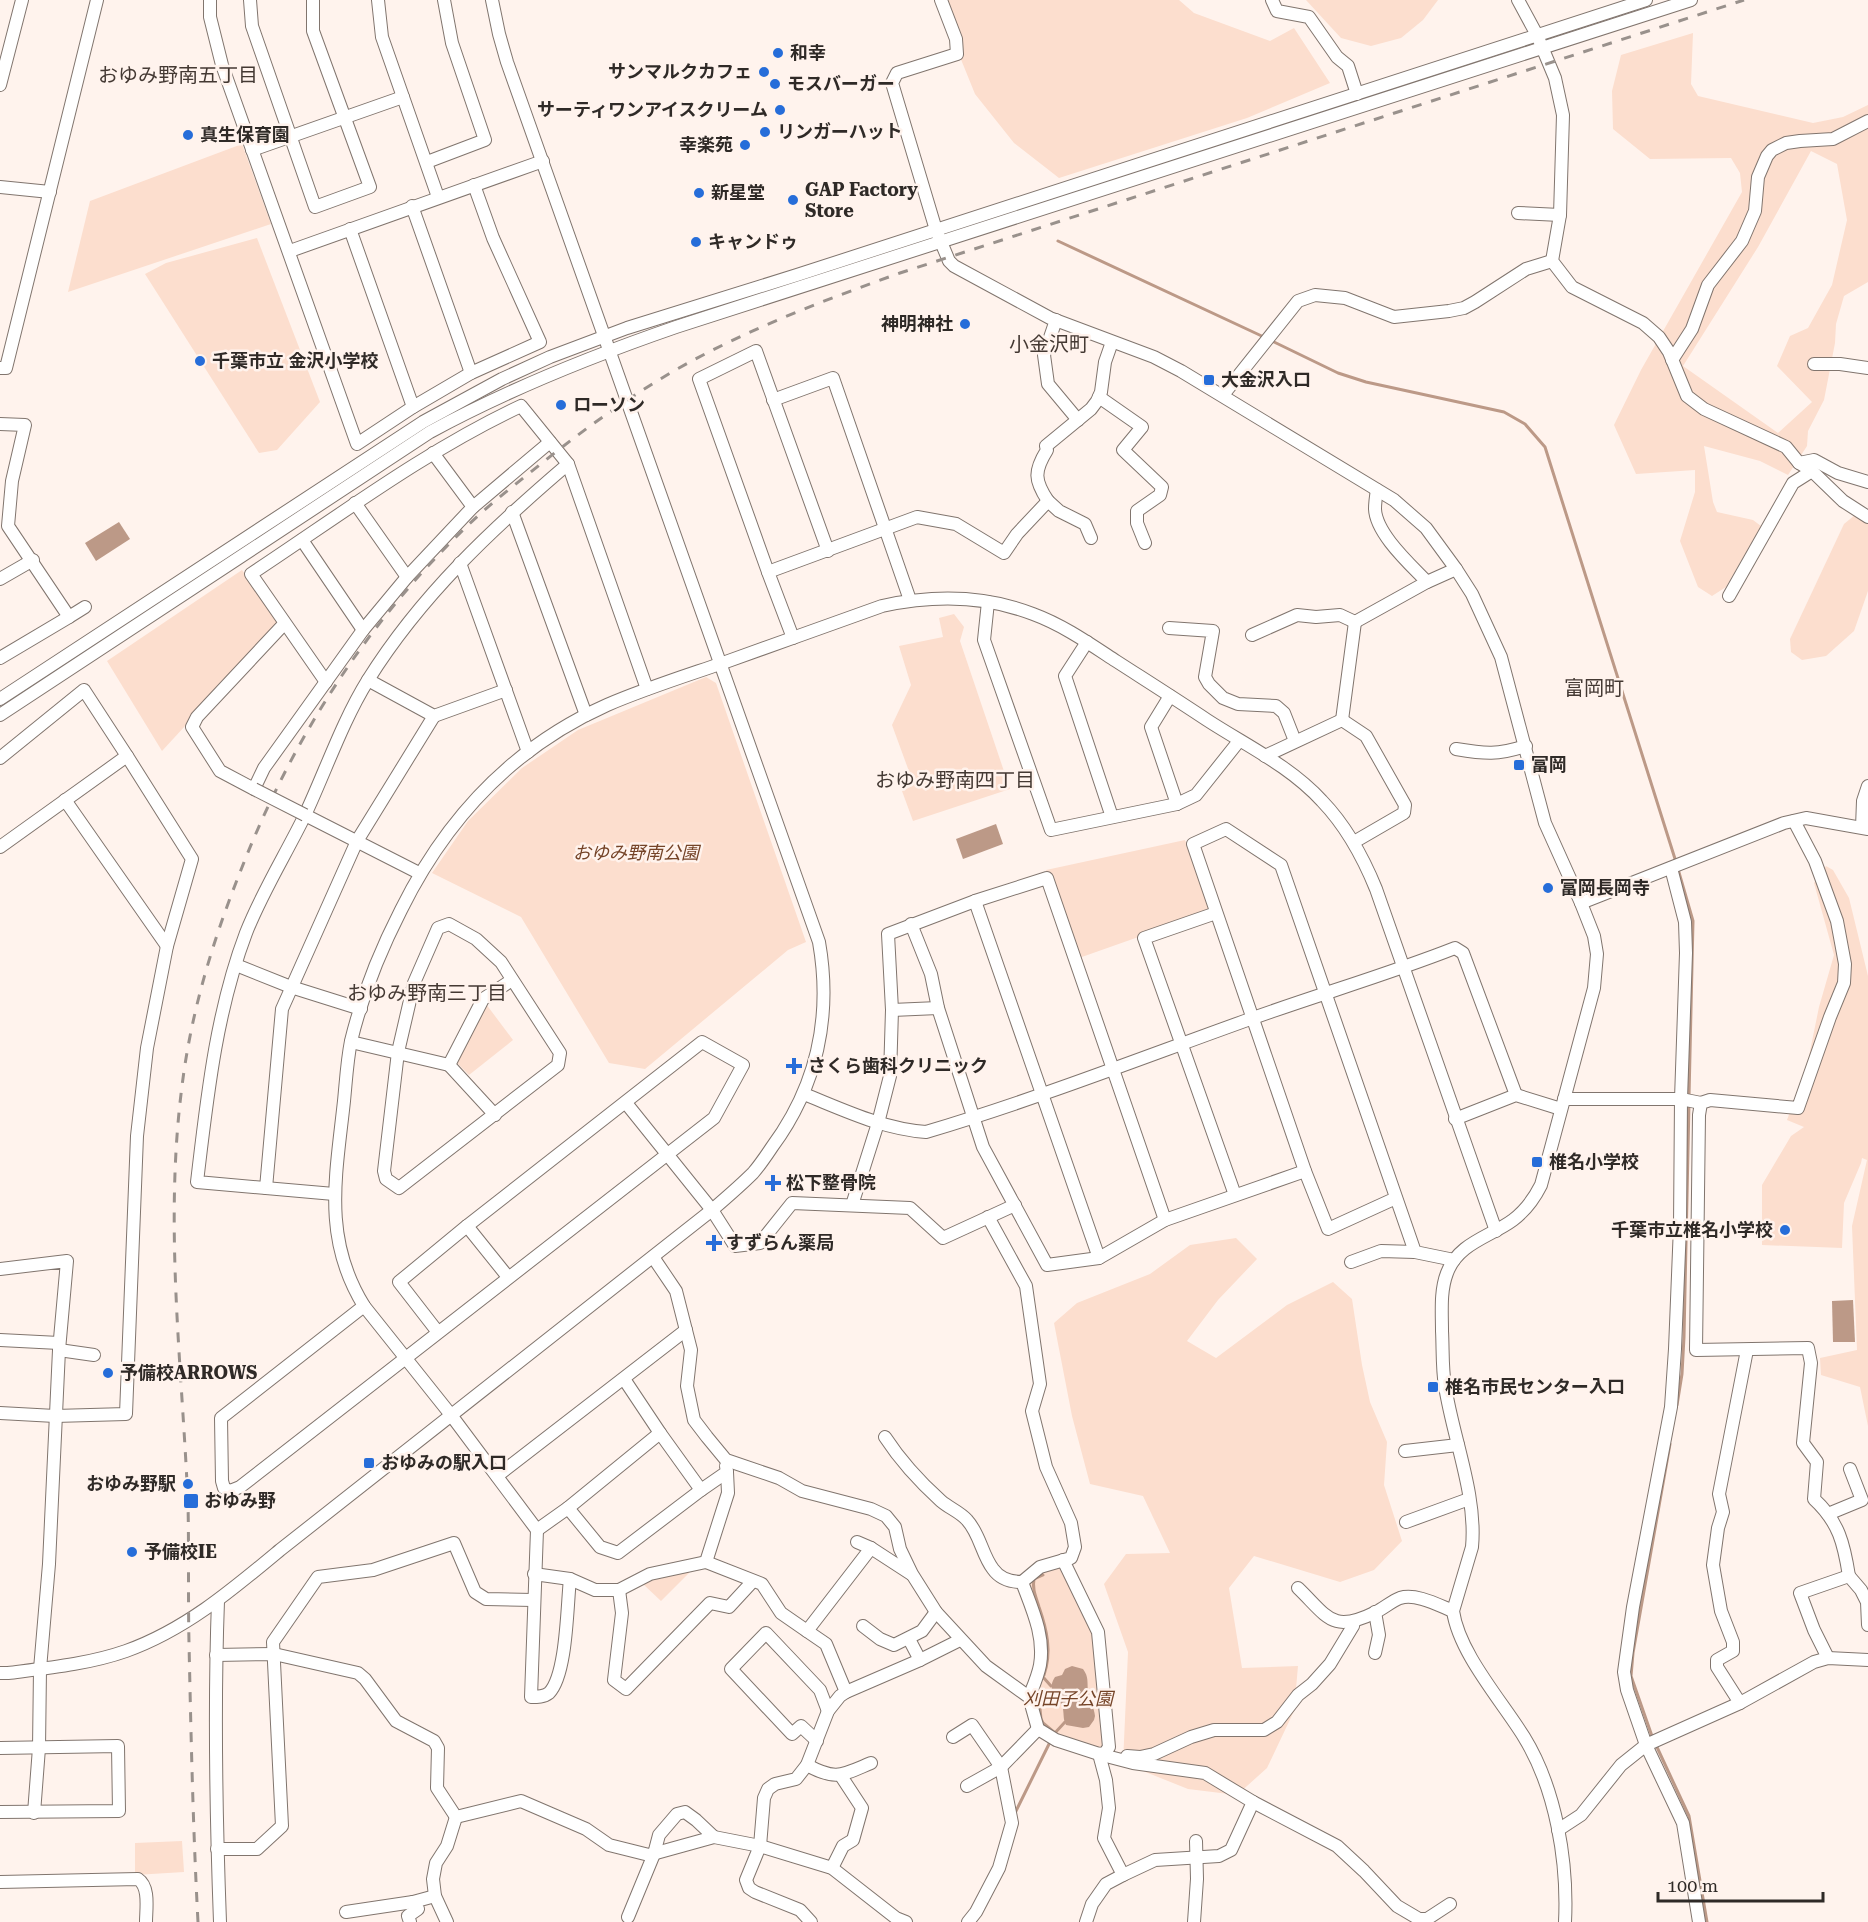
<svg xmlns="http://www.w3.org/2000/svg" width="1868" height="1922" viewBox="0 0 1868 1922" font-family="'Roboto Serif','Noto Sans JP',serif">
	<rect width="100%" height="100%" fill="#fff3ed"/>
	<g fill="#fcdece" fill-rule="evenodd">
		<polygon points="948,0 1179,0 1194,13 1270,41 1294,28 1330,83 1247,118 1059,178 1014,143 975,94 960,57"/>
		<polygon points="1306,0 1438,0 1423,20 1401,38 1371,46 1341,38"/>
		<path d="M 1693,33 L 1691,84 L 1698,96 L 1813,123 L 1843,117 L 1868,105 L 1868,282 L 1844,296 L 1836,324 L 1835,343 L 1824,400 L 1808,431 L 1807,446 L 1788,475 L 1760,461 L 1704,446 L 1713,502 L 1717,512 L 1753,520 L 1761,526 L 1726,587 L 1712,596 L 1698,587 L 1680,541 L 1695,492 L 1695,470 L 1636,474 L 1614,425 L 1641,370 L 1742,192 L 1740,173 L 1731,158 L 1650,159 L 1613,129 L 1612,91 L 1621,55 ZM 1811,151 L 1837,164 L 1847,220 L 1832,285 L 1808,328 L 1790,336 L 1777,366 L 1812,402 L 1778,433 L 1683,366 L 1758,247 Z"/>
		<polygon points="242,144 271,224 68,292 90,201"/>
		<polygon points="257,238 320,402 277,450 259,453 145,274 166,263"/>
		<polygon points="1855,515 1868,522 1868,591 1854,631 1826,656 1802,660 1791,652 1790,639 1844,524"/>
		<polygon points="242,570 280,623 162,751 107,661"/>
		<polygon points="954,614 964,627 960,641 1010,789 913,821 902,791 914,785 892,725 911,685 899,646 943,637 939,618"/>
		<polygon points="706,677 716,683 806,942 788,950 645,1069 609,1063 521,917 432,873 468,821 522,768 578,730"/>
		<polygon points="1185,840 1212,911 1079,958 1046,870"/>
		<polygon points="1826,866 1833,870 1849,898 1868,976 1868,1426 1860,1387 1821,1375 1820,1358 1857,1350 1852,1226 1867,1160 1862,1158 1861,1163 1844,1203 1842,1248 1762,1245 1762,1185 1791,1136 1804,1127 1787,1120 1808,1061 1819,1007 1834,955 1814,883"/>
		<polygon points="486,1004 513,1040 469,1075 456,1062"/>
		<polygon points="1236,1238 1257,1259 1218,1300 1187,1341 1216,1358 1287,1305 1333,1282 1352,1299 1362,1365 1370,1402 1387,1442 1384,1485 1402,1541 1374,1570 1340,1582 1254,1556 1229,1588 1242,1668 1298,1666 1294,1711 1267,1768 1237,1795 1188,1789 1123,1763 1128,1652 1104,1584 1126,1554 1170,1553 1143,1496 1090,1484 1072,1416 1054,1323 1077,1303 1150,1274 1190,1245"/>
		<polygon points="1062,1565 1095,1632 1106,1746 1099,1750 1052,1735 1038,1722 1034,1691 1043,1666 1028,1582 1036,1574"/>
		<polygon points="693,1569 661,1601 642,1583 653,1579"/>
		<polygon points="182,1841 184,1872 135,1875 135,1843"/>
	</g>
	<g fill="#bc9987">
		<polygon points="119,522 130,539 96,561 85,543"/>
		<polygon points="996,824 1003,844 963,859 956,839"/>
		<polygon points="1853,1300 1855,1342 1833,1342 1832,1301"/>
		<path d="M 1072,1666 L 1083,1669 C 1089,1677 1087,1682 1088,1692 C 1089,1700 1094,1707 1095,1716 L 1094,1720 L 1089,1727 L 1083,1728 L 1066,1725 C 1063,1719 1064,1715 1063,1709 C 1060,1696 1045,1692 1055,1677 L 1062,1675 L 1065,1669 Z"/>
	</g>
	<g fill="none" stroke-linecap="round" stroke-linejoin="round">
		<g stroke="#bc9987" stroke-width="3">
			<polyline points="1058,241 1266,338"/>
			<polyline points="1272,341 1338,373 1366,382 1504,412 1525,424 1545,447 1676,862"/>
			<polyline points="1678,869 1693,921 1689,1097"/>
			<polyline points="1677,1405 1682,1374 1684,1337 1689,1103"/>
			<path d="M 1043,1575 L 1034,1579 C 1032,1589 1036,1597 1039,1607 C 1047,1630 1052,1652 1044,1675"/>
			<polyline points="1043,1677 1051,1686"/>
			<polyline points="1038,1689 1041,1719 1043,1723 1055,1733"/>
			<polyline points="1054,1734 1065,1722"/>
			<polyline points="1653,1739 1631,1676 1633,1653 1670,1444"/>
			<polyline points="1656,1745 1689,1816 1707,1922"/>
			<polyline points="1015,1813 1051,1740"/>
		</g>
		<g stroke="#81756e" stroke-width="14">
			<g id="minor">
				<polyline points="210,0 210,17 222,65 357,444 413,407 471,373 540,342 493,238 474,185"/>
				<polyline points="250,0 252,26 315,207 370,187 313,31 313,0"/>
				<polyline points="378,0 382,37 438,197"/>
				<path d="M 941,0 L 956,39 L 957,54 L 897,73 L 892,83 L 936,230 L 949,261 L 954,266 L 1050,318 L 1154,357 L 1181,371 L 1394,500 L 1426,528 L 1456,569 L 1472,594 L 1501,657 L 1545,823 L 1581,903 L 1594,936 L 1597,954 L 1594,988 L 1541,1185 C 1534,1199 1526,1210 1513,1220 C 1490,1237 1458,1243 1447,1273 C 1440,1291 1442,1312 1442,1331 C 1443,1349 1442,1368 1445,1386 C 1453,1438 1477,1495 1472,1547 L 1453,1611 C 1459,1653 1501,1700 1524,1737 C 1556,1789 1568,1862 1565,1922"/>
				<polyline points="1272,0 1277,11 1309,17 1337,57 1348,66 1357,94"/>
				<polyline points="1518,0 1537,35 1555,78 1563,115 1560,215 1552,261 1572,287 1643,323 1659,337 1669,352 1687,396 1704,409 1786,447 1799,463 1812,471 1843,501 1868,517"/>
				<polyline points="0,85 22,0"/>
				<polyline points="252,150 403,97"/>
				<polyline points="427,162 485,140 452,43 444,0"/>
				<polyline points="0,187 50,192"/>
				<polyline points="412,206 471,373"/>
				<polyline points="1518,213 1560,215"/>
				<polyline points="350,229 413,407"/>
				<polyline points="290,251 543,161"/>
				<polyline points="1056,320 1044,355 1048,384 1078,420"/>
				<polyline points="1672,360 1692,329 1708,285 1742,241 1755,211 1758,177 1767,156 1772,150 1786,143 1800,141 1833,139 1868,121"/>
				<polyline points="1814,364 1840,364 1868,368"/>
				<polyline points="0,368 6,368 97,0"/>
				<polyline points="1223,395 1298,301 1315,295 1345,298 1394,317 1449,311 1464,308 1475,302 1526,269 1552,261"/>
				<polyline points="1099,397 1142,427 1123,450 1162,487 1160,495 1137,511 1137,523 1145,543"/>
				<polyline points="773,400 833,378 910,600"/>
				<polyline points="0,424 25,425 12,481 8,526 69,617 0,658"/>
				<polyline points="433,453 473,507"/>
				<polyline points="1799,463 1814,460 1838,473 1868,482"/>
				<path d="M 1377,490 C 1376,496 1375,503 1375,509 C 1376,534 1411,565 1427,582"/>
				<path d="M 1048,501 C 1034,480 1034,471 1047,450 L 1046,446 L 1091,409 L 1097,401 L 1101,392 L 1105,362 L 1112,342"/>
				<polyline points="355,503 407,577"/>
				<polyline points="512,512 586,715"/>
				<polyline points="302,540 363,630"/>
				<polyline points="460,563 528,752"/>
				<polyline points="768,572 699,379 756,351 828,551"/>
				<polyline points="0,579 33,560"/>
				<polyline points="1729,596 1793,483 1812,471"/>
				<polyline points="988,602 984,640 1051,830 1177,804 1196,795 1239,741"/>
				<polyline points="69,617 85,607"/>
				<polyline points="1355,622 1427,582 1456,569"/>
				<polyline points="284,624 197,717 192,727 220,771 254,789 264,768 363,630 407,577 473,507 550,442"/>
				<polyline points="1169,628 1213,631 1205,677 1209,684 1223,698 1238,704 1276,706 1284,713 1295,741"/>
				<polyline points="1252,635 1297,615 1316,617 1340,615 1355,622"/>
				<polyline points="793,638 768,572 917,517 956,524 1004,553 1017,534 1048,501 1059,511 1085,524 1091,538"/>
				<polyline points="1087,642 1065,676 1112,817"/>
				<polyline points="368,680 434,716 506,690"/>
				<path d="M 326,682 L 251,574 C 339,516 425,451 521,406 L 568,464 L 647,689"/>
				<polyline points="1170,696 1151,727 1177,804"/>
				<polyline points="0,699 423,422 502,379 550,357 627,328 797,275 1646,0"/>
				<path d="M 0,715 L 430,432 C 509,389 592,356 676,327 L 1691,0"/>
				<polyline points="1342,720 1355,622"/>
				<path d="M 1456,749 C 1486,754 1497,755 1526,746"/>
				<polyline points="1265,756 1342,720 1366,736 1405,805 1404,813 1354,842"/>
				<polyline points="0,758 84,690 127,756 0,847"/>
				<polyline points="65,800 167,946"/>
				<polyline points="305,815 419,873"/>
				<path d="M 1794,821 L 1815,861 L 1837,921 L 1845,964 L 1844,983 L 1830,1017 L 1798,1108 L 1710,1100 L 1701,1103 L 1699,1115 L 1696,1350 L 1808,1348 L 1811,1363 L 1803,1443 L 1817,1462 L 1814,1499 C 1839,1522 1844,1544 1849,1576 L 1800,1593 L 1814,1630 L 1828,1658"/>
				<polyline points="1862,827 1863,801 1868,786"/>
				<polyline points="1671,868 1685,922 1686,953 1681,1099 1680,1226 1675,1349 1671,1407 1633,1607 1624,1672 1627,1690 1646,1745 1683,1823 1699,1922"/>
				<polyline points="975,901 1099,1258"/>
				<polyline points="1581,903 1784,823 1806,818 1868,829"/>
				<polyline points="1216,913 1144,938 1235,1195"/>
				<polygon points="449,924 476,939 501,962 560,1053 558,1065 399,1188 386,1179 384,1171 398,1052 414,983 438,928"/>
				<polyline points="911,924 931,974 938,1008 983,1147 1047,1265 1099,1258 1165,1220 1305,1171"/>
				<polyline points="236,965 291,987 361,1009"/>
				<polyline points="892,1010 938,1008"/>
				<polyline points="351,1042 449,1065 483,999 512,980"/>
				<polyline points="449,1065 495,1115"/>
				<path d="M 804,1094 C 844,1110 883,1129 926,1132 C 1037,1099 1144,1057 1253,1018 C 1320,994 1389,974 1455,948 L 1463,953 L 1516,1095"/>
				<polyline points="1564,1099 1681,1099 1701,1103"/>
				<polyline points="626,1103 712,1210 735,1246 760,1243 792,1203 910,1208 943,1238 1015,1205"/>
				<polyline points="1455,1119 1516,1095 1561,1109"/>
				<polyline points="266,1188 282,1009 357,841 434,716"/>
				<path d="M 334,1194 L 197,1182 C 207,1098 216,1012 246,933 C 262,892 286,854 305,815 C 326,770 342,722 368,680 C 421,595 493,528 568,464"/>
				<polyline points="1396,1198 1328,1229 1305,1171 1193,844 1226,829 1281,865 1415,1252 1454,1260"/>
				<polyline points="852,1205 878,1123 890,1076 892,1010 888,934 975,901 1047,878 1165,1220"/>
				<path d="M 988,1217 L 1026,1286 L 1040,1384 L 1032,1411 L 1046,1467 L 1071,1523 L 1075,1547 L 1071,1558 L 1040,1567 L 1022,1582 C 1032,1609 1045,1636 1040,1665 C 1038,1676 1033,1687 1029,1697"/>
				<polyline points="467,1226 508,1277"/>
				<polyline points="653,1257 676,1291 691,1350 687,1386 694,1420 707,1437 726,1460 779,1478 802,1491 871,1509 886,1516 895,1527 900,1549 912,1574 936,1612 986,1666 1029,1697 1038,1729 1056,1740 1099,1754 1105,1753 1109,1747 1098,1632 1063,1560"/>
				<polyline points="1351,1262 1381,1251 1415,1252"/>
				<polyline points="0,1269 67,1261 59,1350 49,1564 40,1669 39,1748 34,1813"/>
				<polyline points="364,1306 221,1418 222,1481 224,1488 230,1491 240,1487 714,1118 743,1065 702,1042 467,1226 399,1282 437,1331"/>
				<polyline points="0,1340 59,1343"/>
				<polyline points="59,1350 94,1355"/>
				<path d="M 624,1379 L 660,1433 L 568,1508 L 537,1530 L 451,1415 L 364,1306 C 322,1238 336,1176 344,1101 C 346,1081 347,1061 351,1041 C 362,996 380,951 401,910 C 446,819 513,747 607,705 C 644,689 682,677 720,664 C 774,645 828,625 882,606 C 933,595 984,595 1033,614 C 1063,625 1090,644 1116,661 C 1147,681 1177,700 1207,720 C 1247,746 1290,766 1322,801 C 1347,827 1363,857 1376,889 L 1496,1231"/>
				<polyline points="0,1413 55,1416 126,1414 137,1136 147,1048 167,946 192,859 127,756"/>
				<polyline points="660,1433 701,1490 727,1472 726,1466"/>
				<path d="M 885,1437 C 900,1460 920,1482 941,1501 C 949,1508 960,1512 967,1520 C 980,1534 982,1555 993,1569 C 1000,1579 1012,1582 1022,1582"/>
				<polyline points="1405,1451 1458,1445"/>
				<polyline points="497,1476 686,1330"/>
				<polyline points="568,1508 600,1547 618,1553 701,1490"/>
				<polyline points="1828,1514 1862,1500 1850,1469"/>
				<polyline points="1406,1522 1469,1499"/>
				<path d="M 537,1530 L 531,1697 C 537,1697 544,1697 549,1693 C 567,1675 567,1605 570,1579"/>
				<polyline points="857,1542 871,1548 911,1574"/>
				<polyline points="706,1562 762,1584 781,1613 807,1631"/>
				<polyline points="534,1574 570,1579 595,1590 619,1590 650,1574 706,1562 728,1493 727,1472"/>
				<polyline points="1849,1576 1861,1590 1867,1602 1868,1625"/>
				<path d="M 1298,1588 C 1328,1617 1332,1634 1376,1612 C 1384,1608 1392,1601 1400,1598 C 1416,1593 1438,1605 1453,1611"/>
				<polyline points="619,1590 622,1613 614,1680 626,1689 710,1603 729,1607 753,1581"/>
				<path d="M 218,1601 C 214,1708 216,1815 220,1922"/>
				<polyline points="863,1626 880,1639 894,1645 922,1631 936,1612"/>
				<polyline points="909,1639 920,1660"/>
				<polyline points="1375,1653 1379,1635 1375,1612"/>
				<polyline points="216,1655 274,1654 358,1673 365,1679 396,1721 434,1741 438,1748 437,1788 456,1817 521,1801 586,1829 609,1845 649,1855 714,1837 760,1846 832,1868 896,1918 906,1922"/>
				<path d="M 0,1673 L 8,1673 C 48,1668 89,1664 126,1651 C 185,1630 232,1590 280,1550 L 712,1210 C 726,1198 740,1186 753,1173 C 760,1165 766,1156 772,1147 C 817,1086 832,1016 819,942 L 507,62 L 499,34 L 492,0"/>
				<polyline points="846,1692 826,1644 807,1631 871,1548"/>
				<polyline points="1740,1703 1717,1667 1717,1660 1733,1651 1733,1642 1721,1611 1713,1565 1718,1528 1723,1512 1719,1494 1747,1350"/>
				<polyline points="953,1737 972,1725 1001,1767 1012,1823 999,1868 976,1912 968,1922"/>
				<polyline points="817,1741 801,1726 792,1734 731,1669 766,1633 820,1690 828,1711"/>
				<polyline points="0,1748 118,1746 119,1811 0,1812"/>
				<polyline points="1105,1753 1110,1757 1133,1763 1205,1773 1253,1802 1337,1846 1364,1871 1397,1906 1419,1919 1427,1919 1450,1904"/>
				<polyline points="1099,1754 1106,1780 1109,1808 1104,1838 1123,1875"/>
				<polyline points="1127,1756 1140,1757 1154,1754 1191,1737 1214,1730 1264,1730 1277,1722 1298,1695 1312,1684 1330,1664 1353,1626 1354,1621"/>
				<path d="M 807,1765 C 836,1781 842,1775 871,1763"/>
				<polyline points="967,1786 1001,1767 1038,1729"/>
				<polyline points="1558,1830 1581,1815 1621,1765 1646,1745 1740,1703 1814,1662 1828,1658 1868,1660"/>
				<polyline points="217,1849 257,1849 282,1826 273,1642 318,1577 373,1570 454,1543 475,1592 486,1599 533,1600"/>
				<polyline points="832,1868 843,1846 853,1840 862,1808 841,1776"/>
				<path d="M 0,1882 L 138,1879 C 150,1887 146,1909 146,1922"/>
				<polyline points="346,1912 413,1902 435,1896"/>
				<polyline points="628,1917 654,1854 659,1835 677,1814 685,1812 696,1820 714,1837"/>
				<polyline points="410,1922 408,1916 418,1909 413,1902"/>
				<polyline points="447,1922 435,1896 433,1879 436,1863 447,1846 456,1817"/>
				<polyline points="811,1922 800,1910 755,1892 749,1888 746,1880 760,1846 764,1798 768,1789 775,1784 796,1779 807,1765 828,1711 840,1696 846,1692 920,1660 960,1640"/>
				<polyline points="1086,1922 1092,1904 1106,1884 1123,1875 1155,1860 1219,1856 1231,1850 1253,1802"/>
				<polyline points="1194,1922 1197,1879 1196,1841"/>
			</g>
		</g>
		<use href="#minor" stroke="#fff" stroke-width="12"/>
		<path stroke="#99918c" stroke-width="3" stroke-dasharray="10 10" stroke-linecap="butt" d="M 198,1922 C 193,1829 191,1736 189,1643 C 188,1597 189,1550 188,1504 C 182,1364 164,1225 182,1086 C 191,1013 212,943 239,875 C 291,739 372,613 480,514 C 500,496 521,480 542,463 C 583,430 626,399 672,372 C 745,330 822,301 900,273 L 1744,0"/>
		<g stroke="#81756e" stroke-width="14" stroke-linecap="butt">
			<polyline id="minor-bridge" points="254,789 305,815"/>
		</g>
		<use href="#minor-bridge" stroke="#fff" stroke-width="12"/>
	</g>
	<g fill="#266dd9" stroke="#fff3ed" stroke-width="2">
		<circle cx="778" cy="53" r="6"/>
		<circle cx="764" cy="72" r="6"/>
		<circle cx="775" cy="84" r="6"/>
		<circle cx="780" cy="110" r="6"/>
		<circle cx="765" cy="132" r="6"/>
		<circle cx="188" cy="135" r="6"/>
		<circle cx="745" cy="145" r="6"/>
		<circle cx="699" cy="193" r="6"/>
		<circle cx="793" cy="200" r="6"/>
		<circle cx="696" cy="242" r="6"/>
		<circle cx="965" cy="324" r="6"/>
		<circle cx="200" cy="361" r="6"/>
		<rect x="1203" y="374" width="12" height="12" rx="3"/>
		<circle cx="561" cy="405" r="6"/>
		<rect x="1513" y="759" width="12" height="12" rx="3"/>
		<circle cx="1548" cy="888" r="6"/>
		<path d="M791 1057h6v6h6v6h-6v6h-6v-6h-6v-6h6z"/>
		<rect x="1531" y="1156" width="12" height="12" rx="3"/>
		<path d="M770 1174h6v6h6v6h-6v6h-6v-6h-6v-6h6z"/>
		<circle cx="1785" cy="1230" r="6"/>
		<path d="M711 1234h6v6h6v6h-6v6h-6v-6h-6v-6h6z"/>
		<circle cx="108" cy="1373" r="6"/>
		<rect x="1427" y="1381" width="12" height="12" rx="3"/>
		<rect x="363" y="1457" width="12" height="12" rx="3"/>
		<circle cx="188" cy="1484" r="6"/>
		<rect x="183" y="1493" width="16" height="16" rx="3"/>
		<circle cx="132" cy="1552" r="6"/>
	</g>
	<g text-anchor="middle" stroke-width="5" stroke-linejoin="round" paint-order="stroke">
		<g font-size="18" font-weight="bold" fill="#2f2a27" stroke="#fff3ed" text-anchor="start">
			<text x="790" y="59">和幸</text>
			<text x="752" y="78" text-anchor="end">サンマルクカフェ</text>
			<text x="787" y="90">モスバーガー</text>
			<text x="768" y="116" text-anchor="end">サーティワンアイスクリーム</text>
			<text x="777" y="138">リンガーハット</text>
			<text x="200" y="141">真生保育園</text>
			<text x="733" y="151" text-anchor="end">幸楽苑</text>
			<text x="805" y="196">GAP Factory<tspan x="805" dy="21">Store</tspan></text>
			<text x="711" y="199">新星堂</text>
			<text x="708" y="248">キャンドゥ</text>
			<text x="953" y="330" text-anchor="end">神明神社</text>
			<text x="212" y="367">千葉市立 金沢小学校</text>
			<text x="1221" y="386">大金沢入口</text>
			<text x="573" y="411">ローソン</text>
			<text x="1531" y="771">富岡</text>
			<text x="1560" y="894">富岡長岡寺</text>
			<text x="808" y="1072">さくら歯科クリニック</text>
			<text x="1549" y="1168">椎名小学校</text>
			<text x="786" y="1189">松下整骨院</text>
			<text x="1773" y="1236" text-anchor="end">千葉市立椎名小学校</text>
			<text x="726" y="1249">すずらん薬局</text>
			<text x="120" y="1379">予備校ARROWS</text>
			<text x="1445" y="1393">椎名市民センター入口</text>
			<text x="381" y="1469">おゆみの駅入口</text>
			<text x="176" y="1490" text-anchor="end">おゆみ野駅</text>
			<text x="204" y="1507">おゆみ野</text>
			<text x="144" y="1558">予備校IE</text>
		</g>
		<g font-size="18" font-style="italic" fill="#754428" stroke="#fff3ed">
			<text x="636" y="859">おゆみ野南公園</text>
			<text x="1068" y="1705">刈田子公園</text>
		</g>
		<g font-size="20" fill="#443933" stroke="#fff3ed">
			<text x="178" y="82">おゆみ野南五丁目</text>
			<text x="1049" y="351">小金沢町</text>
			<text x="1594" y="695">富岡町</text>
			<text x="955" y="787">おゆみ野南四丁目</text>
			<text x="427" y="1000">おゆみ野南三丁目</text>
		</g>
	</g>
	<path d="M1658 1892v9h165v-9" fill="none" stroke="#2f2a27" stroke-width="3"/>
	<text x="1667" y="1892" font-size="18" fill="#2f2a27" stroke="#fff3ed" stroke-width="4.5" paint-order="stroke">100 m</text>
</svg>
